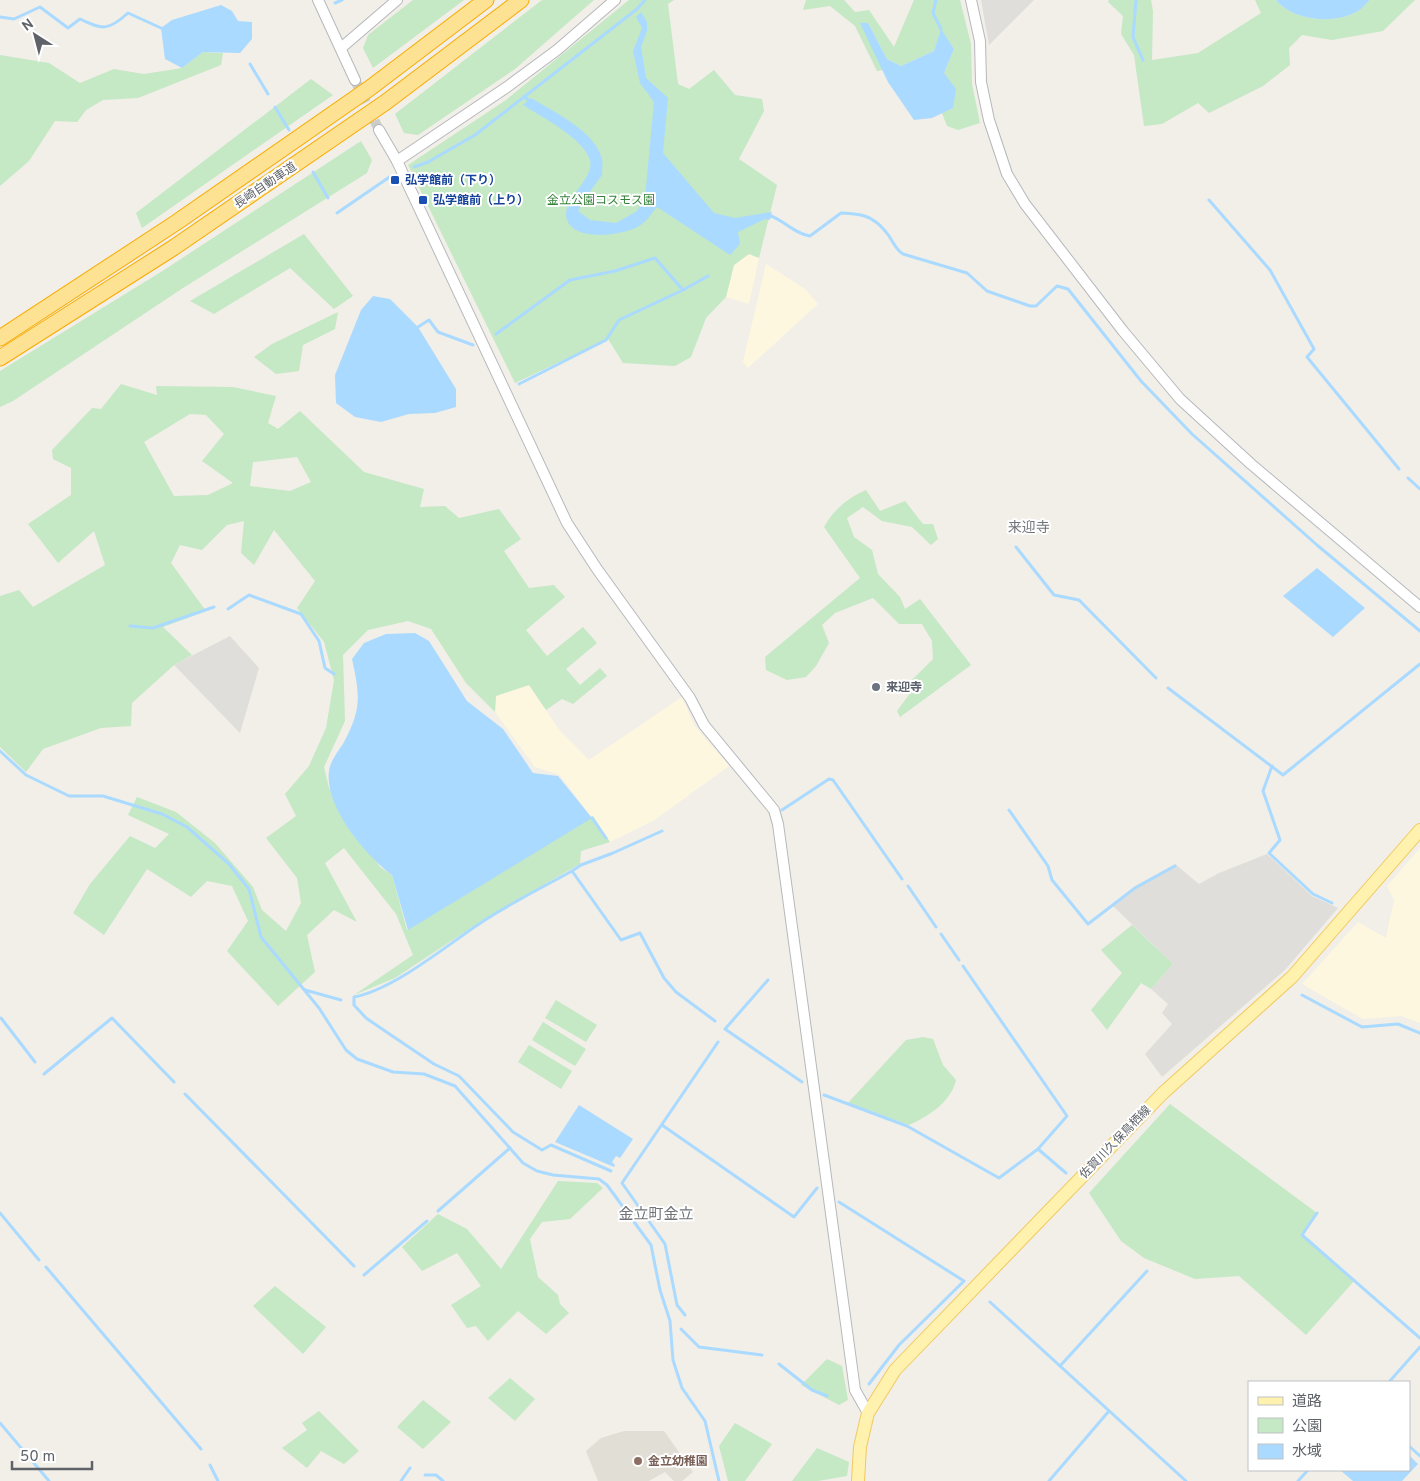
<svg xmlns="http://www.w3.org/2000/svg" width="1420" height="1481" viewBox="0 0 1420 1481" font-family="Overpass,'Noto Sans JP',sans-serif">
	<rect width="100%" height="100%" fill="#f1efe8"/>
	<g fill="#fef7e0">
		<polygon points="749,254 759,258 749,304 726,297 734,265"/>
		<polygon points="766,264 805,289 818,304 748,368 743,362"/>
		<polygon points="529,685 560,731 589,760 682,697 694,725 729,766 653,821 610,842 560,775 535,767 495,712 496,696"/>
		<polygon points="1420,848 1420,1023 1401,1016 1363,1019 1302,984 1358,922 1386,938 1394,900 1387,886"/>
	</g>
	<g fill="#e0deda">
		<polygon points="981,0 1034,0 989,45"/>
		<polygon points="230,636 259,668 240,733 174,665"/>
		<polygon points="1267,854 1312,896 1338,908 1285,970 1162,1077 1145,1054 1172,1024 1162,1013 1168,1004 1151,989 1173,964 1112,905 1135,886 1175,864 1199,884 1219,873"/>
	</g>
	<polygon fill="#e1ded6" points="624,1431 664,1431 693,1472 682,1481 674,1481 665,1472 649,1481 598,1481 586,1451 601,1438"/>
	<g fill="#c5e8c5" fill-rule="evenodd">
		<polygon points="413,0 464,0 373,68 363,48 368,35"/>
		<polygon points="542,0 594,0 515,69 418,135 404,133 395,114"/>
		<polygon points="629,0 674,0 668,4 678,84 689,89 714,70 735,95 762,99 764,111 739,159 777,185 759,258 749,254 734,265 726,297 706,318 691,357 675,366 623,363 608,339 515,383 408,165 506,100"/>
		<polygon points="806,0 844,0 855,12 869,10 894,47 914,0 960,0 971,44 972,84 980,123 958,130 947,126 942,113 953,108 944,73 954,49 941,30 934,51 901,66 887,59 868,23 861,23 883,70 877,71 855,26 830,6 803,10"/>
		<path d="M 1109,0 L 1151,0 L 1153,11 L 1152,60 L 1198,53 L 1261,13 L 1255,0 L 1276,0 C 1293,21 1335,25 1358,11 C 1362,8 1366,3 1370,0 L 1415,0 L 1383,31 L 1332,40 L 1302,35 L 1289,48 L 1290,65 L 1263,86 L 1209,113 L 1198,103 L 1162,124 L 1144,126 L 1134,55 L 1121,34 L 1123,16 L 1108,2 Z"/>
		<polygon points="203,52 223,53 221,65 138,98 103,100 86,110 77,122 55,121 29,161 0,186 0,55 49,63 80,83 114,69 144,74 182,68"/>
		<polygon points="311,79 333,95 142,228 136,213"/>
		<polygon points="361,141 372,160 367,173 183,288 13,401 0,407 0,371 164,270"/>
		<polygon points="304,234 353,296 334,309 290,268 214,314 190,301"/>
		<polygon points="338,312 335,329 303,345 299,371 276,374 254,357 272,344"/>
		<path d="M 121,384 L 157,395 L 156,386 L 233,387 L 276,396 L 268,423 L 278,429 L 300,411 L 364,472 L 424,489 L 420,507 L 445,506 L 459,518 L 499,509 L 521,539 L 504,551 L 529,588 L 554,585 L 565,597 L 526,630 L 547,656 L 583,627 L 597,643 L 566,669 L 580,685 L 600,668 L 607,676 L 573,704 L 562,699 L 546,710 L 529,685 L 496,696 L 495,712 L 466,683 L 431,629 L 408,621 L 368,630 L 343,655 L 345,721 L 324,767 L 329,788 L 380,867 L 392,875 L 407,930 L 593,816 L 610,842 L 581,851 L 580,864 L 486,918 L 395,978 L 354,995 L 413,955 L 396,914 L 344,848 L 325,863 L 357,922 L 334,910 L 307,935 L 315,972 L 278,1006 L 227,951 L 248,921 L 232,886 L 207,881 L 191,897 L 147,869 L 104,935 L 73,913 L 90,884 L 130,836 L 155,848 L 169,834 L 128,815 L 137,797 L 176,812 L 215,843 L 253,887 L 262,910 L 286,931 L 301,903 L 297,878 L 266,838 L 296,816 L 285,794 L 309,766 L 326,728 L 334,680 L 324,642 L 297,608 L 315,581 L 274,530 L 254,565 L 241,553 L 244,521 L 227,525 L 202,550 L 180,545 L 171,563 L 206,611 L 163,627 L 192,655 L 174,665 L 132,703 L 131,726 L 101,728 L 43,749 L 26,772 L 0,747 L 0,596 L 19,590 L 33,607 L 105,565 L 94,531 L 58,563 L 28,524 L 71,495 L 71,468 L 53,459 L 52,450 L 92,408 L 101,409 ZM 190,414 L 206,415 L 224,434 L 202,461 L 233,483 L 208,495 L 174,496 L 144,442 ZM 297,457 L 311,482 L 290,491 L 250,486 L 253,462 Z"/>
		<path d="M 866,490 L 880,511 L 905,501 L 923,524 L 933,524 L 938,539 L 931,545 L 912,527 L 882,521 L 863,507 L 847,518 L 854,537 L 872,550 L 878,574 L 900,597 L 905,609 L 920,599 L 971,665 L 900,717 L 897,711 L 911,692 L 909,683 L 933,659 L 932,641 L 922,624 L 899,624 L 873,598 L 835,613 L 822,625 L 829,643 L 816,666 L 806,677 L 787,680 L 766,670 L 765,657 L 860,578 L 824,527 C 834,509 848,498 866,490 Z"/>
		<polygon points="1132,925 1173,964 1151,989 1141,983 1107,1030 1091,1010 1122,973 1101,950"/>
		<polygon points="556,1000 597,1025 586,1042 545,1018"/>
		<polygon points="543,1022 586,1049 575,1066 532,1040"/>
		<path d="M 923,1037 L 933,1039 L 943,1065 L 956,1080 C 951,1102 929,1116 909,1125 L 848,1103 L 906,1040 Z"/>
		<polygon points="529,1045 572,1071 561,1089 518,1062"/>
		<polygon points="1170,1104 1317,1213 1302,1235 1355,1280 1306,1335 1239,1276 1195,1279 1144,1258 1121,1241 1089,1193"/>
		<polygon points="558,1181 597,1183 603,1188 570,1219 542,1222 530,1239 538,1277 558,1295 560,1304 569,1313 546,1334 518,1311 488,1341 476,1326 467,1328 451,1305 481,1286 457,1253 422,1271 402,1247 438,1214 467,1229 501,1269"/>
		<polygon points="275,1286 326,1327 303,1354 253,1306"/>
		<polygon points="827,1359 842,1366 848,1400 839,1405 801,1385"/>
		<polygon points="510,1378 535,1399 515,1421 488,1398"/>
		<polygon points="423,1400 451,1422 423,1449 397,1427"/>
		<polygon points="319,1411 359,1451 344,1464 321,1451 307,1468 282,1448 307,1430 302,1423"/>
		<polygon points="735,1423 772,1444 745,1481 728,1481 719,1446"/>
		<polygon points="817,1448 849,1462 847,1476 818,1481 792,1481"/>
	</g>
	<g fill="#aadaff">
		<path d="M 1276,0 L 1370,0 C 1366,3 1363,8 1358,11 C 1335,25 1293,21 1276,0 Z"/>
		<polygon points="221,5 232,11 238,21 252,22 252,39 240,53 203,52 182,68 165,59 161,28 172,20"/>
		<path d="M 641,12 L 647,22 L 647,31 L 641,47 L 646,78 L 668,98 L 663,153 L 714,213 L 735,218 L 772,212 L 770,220 L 765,219 L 738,232 L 740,244 L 730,255 L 657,207 C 652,212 648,220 642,224 C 627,236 568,244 566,215 C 566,197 595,177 590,160 C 584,139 542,117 523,105 L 531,98 C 553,111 596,132 602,159 C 603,164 602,170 602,175 L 584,200 L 578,211 L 590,220 L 616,223 L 637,211 L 645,198 L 654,102 L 640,83 L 633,51 L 642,28 L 636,17 Z"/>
		<polygon points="860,23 868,23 887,59 901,66 934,51 941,29 954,49 944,73 956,89 953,108 932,118 914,120 888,82"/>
		<polygon points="373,296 390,299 418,327 456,389 456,407 435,413 409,414 381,422 355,417 336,403 335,375 361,310"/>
		<polygon points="1317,568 1365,608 1333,637 1283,596"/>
		<path d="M 415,633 L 429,641 L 467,701 L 503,729 L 533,773 L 558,776 L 592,818 L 408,930 L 392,875 C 366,856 324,806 329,771 C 330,762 338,751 343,744 C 362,709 360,696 352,659 L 364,643 L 386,634 Z"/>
		<polygon points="579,1105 633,1139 620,1158 616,1156 612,1162 615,1165 614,1167 555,1142"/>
		<polygon points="1409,1455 1418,1464 1402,1481 1353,1481 1340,1470 1409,1470"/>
	</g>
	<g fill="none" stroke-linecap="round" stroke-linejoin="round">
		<g stroke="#aadaff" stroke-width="3">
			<polyline points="936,0 933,13 941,29"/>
			<polyline points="1136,0 1133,37 1143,60"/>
			<polyline points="335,3 342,0"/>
			<path d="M 0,17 L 14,19 L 40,7 L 68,28 L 80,19 C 103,30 108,31 128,13 L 161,28"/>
			<polyline points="250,64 268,94"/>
			<polyline points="524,96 530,102"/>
			<polyline points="275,107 289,130"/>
			<polyline points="414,167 428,162 475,135 637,9 645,0"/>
			<polyline points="313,172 328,198"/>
			<polyline points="1209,200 1270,270 1314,349 1307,357 1399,469"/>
			<polyline points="337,213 391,176"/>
			<path d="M 768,215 C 783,219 794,234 810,236 L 841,213 C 862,214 872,215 886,232 C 893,240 894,248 903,254 L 967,273 L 987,291 L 1030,306 L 1036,306 L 1057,286 L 1068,289 L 1141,381 L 1192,434 L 1317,545 L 1420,631"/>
			<polyline points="418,327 429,320 438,332 473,345"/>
			<polyline points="496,334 570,280 615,271 655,258 683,290 708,276"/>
			<polyline points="519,384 606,340 619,320 683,290"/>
			<polyline points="1408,478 1420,489"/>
			<polyline points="1016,547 1054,595 1079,600 1156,678"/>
			<polyline points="228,609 249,595 301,614 319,641 325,668 334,674"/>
			<polyline points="130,626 153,628 214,607"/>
			<polyline points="1168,688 1283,775 1420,664"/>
			<polyline points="0,751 26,775 69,796 103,796 162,814 187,827 229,864 249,889 261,937 319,1008 346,1050 357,1059 393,1072 424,1074 455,1086 523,1163 537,1171 553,1175 599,1179 607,1185 651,1245 660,1290 670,1321 673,1360 682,1388 705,1421 719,1481"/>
			<polyline points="1272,766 1263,791 1280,840 1269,853 1313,894 1332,903"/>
			<polyline points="782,810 829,779 833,780 902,879"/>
			<polyline points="1009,810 1048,866 1052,880 1088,924 1135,888 1175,866"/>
			<polyline points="592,818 606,838"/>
			<polyline points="662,831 613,853 581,865 572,871 621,940 640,933 664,978 676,992 715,1021"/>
			<path d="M 572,871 C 543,887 513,902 485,920 C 449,943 396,989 354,997 L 354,1005 L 366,1018 L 385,1031 L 434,1064 L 459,1076 L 513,1132 L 542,1150 L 551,1145 L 611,1171"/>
			<polyline points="908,886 936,927"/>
			<polyline points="941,934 959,960"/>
			<polyline points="963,966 1067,1116 1038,1149 1066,1173"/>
			<polyline points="768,980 725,1029 802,1082"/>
			<polyline points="305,990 341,1000"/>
			<polyline points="1302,995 1362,1027 1398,1024 1420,1033"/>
			<polyline points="1,1018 35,1062"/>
			<polyline points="44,1074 112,1018 174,1082"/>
			<polyline points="185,1094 354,1266"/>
			<polyline points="824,1095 907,1126 999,1178 1038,1149"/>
			<polyline points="662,1125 794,1217 817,1188"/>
			<polyline points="839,1202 964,1281 899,1345 869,1384"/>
			<polyline points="438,1211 510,1148"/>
			<polyline points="0,1213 39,1260"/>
			<polyline points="1317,1213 1302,1235 1420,1338"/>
			<polyline points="46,1267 201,1449"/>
			<polyline points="364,1275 427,1221"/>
			<polyline points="990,1302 1186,1481"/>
			<polyline points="685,1315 677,1305 665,1244 622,1183 718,1042"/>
			<polyline points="681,1329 699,1347 762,1355"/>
			<polyline points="779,1364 812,1390 827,1396"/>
			<polyline points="1060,1366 1147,1271"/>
			<polyline points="1389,1382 1420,1347"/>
			<polyline points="0,1423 49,1481"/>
			<polyline points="1409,1446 1420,1456"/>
			<polyline points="210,1465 218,1481"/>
			<polyline points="425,1475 436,1475 443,1481"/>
			<polyline points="401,1481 410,1468"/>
			<polyline points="1049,1481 1109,1411"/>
			<polyline points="1298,1481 1308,1470"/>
		</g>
		<polyline stroke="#ccccc8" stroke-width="10" stroke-dasharray="10 5" stroke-linecap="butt" points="355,80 379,130"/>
		<g stroke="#b5b8bc" stroke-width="12">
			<g id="minor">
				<polyline points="318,0 355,80"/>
				<polyline points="971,0 980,41 981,82 989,120 1007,174 1025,204 1123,331 1180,399 1251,464 1420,607"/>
				<polyline points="341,48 397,0"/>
				<polyline points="379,130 397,161 567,523 597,569 690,698 704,725 774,810 778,824 855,1390 868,1413"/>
				<polyline points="397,161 507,87 557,50 615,0"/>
			</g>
		</g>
		<g stroke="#f2c960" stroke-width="14">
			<polyline id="major" points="858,1481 860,1447 868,1413 895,1370 1163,1093 1292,977 1420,830"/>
		</g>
		<g stroke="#f9ab00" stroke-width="17">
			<g id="highway">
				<polyline points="0,338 177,222 370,88 486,0"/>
				<polyline points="0,358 173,248 386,102 521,0"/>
			</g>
		</g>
		<use href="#minor" stroke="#fff" stroke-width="10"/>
		<use href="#major" stroke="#fff2af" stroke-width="12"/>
		<use href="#highway" stroke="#fde293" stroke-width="15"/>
	</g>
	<g fill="#1a4fb4" stroke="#fff" stroke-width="2">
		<rect x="390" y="175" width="10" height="10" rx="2.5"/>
		<rect x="418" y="195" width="10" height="10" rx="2.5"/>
	</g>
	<circle fill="#6b7280" stroke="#fff" stroke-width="2" cx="876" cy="687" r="5"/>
	<circle fill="#8d6e63" stroke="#fff" stroke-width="2" cx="638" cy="1461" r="5"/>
	<g text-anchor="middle" stroke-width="4" stroke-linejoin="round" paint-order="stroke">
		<g font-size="12" font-weight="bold" fill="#164399" stroke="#fff" text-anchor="start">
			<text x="405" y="184">弘学館前（下り）</text>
			<text x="433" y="204">弘学館前（上り）</text>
		</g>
		<g font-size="12" fill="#5f6368" stroke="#fff">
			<text transform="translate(265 185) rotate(-34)" y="4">長崎自動車道</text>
			<text transform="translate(1115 1142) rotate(-46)" y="4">佐賀川久保鳥栖線</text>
		</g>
		<g font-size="12" fill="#348238" stroke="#fff">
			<text x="601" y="204">金立公園コスモス園</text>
		</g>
		<g font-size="12" font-weight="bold" fill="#5b616d" stroke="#fff" text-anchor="start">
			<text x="886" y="691">来迎寺</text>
		</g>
		<g font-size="12" font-weight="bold" fill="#785e54" stroke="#fff" text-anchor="start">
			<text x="648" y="1465">金立幼稚園</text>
		</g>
		<g font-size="14" fill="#70757a" stroke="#fff">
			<text x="1029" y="532">来迎寺</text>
		</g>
		<g font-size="15" fill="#70757a" stroke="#fff">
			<text x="656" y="1219">金立町金立</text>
		</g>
	</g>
	<rect x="1248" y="1381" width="162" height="90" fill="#ffffff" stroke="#bfc1c3"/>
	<rect x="1258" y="1397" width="25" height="8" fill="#fff2af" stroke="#bfc1c3"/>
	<text x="1292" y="1406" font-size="15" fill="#5f6368">道路</text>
	<rect x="1258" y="1418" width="25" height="15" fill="#c5e8c5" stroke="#bfc1c3"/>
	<text x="1292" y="1431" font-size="15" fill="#5f6368">公園</text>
	<rect x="1258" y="1444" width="25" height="15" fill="#aadaff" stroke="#bfc1c3"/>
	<text x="1292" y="1456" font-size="15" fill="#5f6368">水域</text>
	<g transform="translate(35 35) rotate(324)" stroke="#ffffff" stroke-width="4" paint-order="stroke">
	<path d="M0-4L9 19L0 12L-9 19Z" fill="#5f6368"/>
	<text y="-8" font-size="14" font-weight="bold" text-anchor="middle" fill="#5f6368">N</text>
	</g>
	<path d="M12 1461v8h80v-8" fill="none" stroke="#5f6368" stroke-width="2.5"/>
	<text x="20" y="1461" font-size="15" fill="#5f6368" stroke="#ffffff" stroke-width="4" paint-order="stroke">50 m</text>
</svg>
